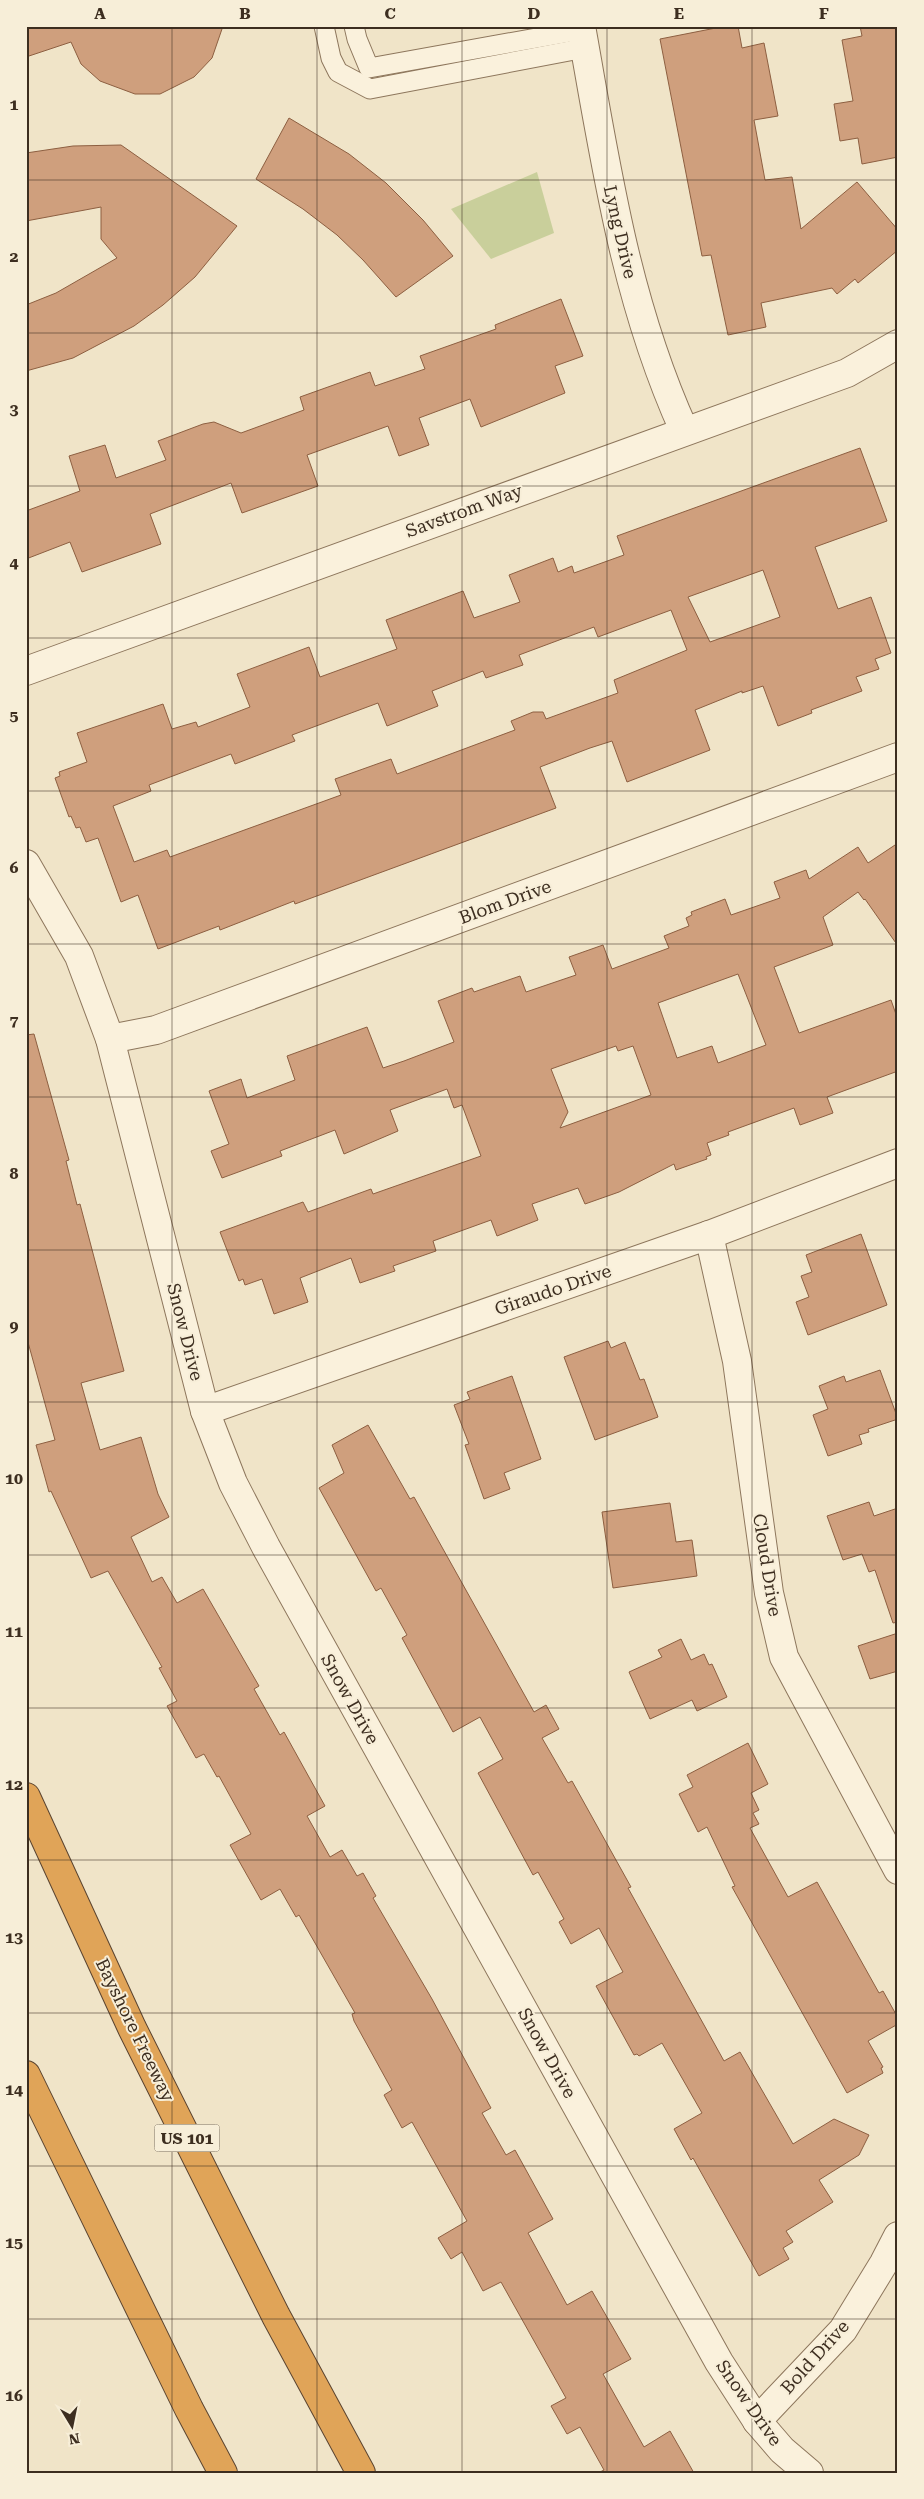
<svg xmlns="http://www.w3.org/2000/svg" width="924" height="2499" viewBox="0 0 924 2499" font-family="'Roboto Serif',serif">
	<rect width="100%" height="100%" fill="#f0e4c8"/>
	<polygon fill="#c9cf9b" points="537,172 554,233 491,259 451,209"/>
	<g fill="#cf9f7d" stroke="#8d5f41" fill-rule="evenodd">
		<polygon points="26,26 223,26 212,58 194,77 160,94 135,94 100,81 81,64 71,42 26,57"/>
		<polygon points="726,26 738,26 742,48 764,43 778,116 754,120 765,180 792,177 801,229 857,182 898,230 898,250 858,283 855,279 837,294 832,288 761,303 766,327 728,335 711,255 702,256 660,39"/>
		<polygon points="860,26 898,26 898,157 862,164 858,138 840,141 834,104 853,101 842,40 862,36"/>
		<polygon points="289,118 349,154 386,183 423,220 453,256 396,297 363,260 337,235 303,209 256,179"/>
		<polygon points="121,145 237,226 195,277 163,305 134,326 73,358 26,371 26,305 56,293 117,258 101,239 101,207 26,221 26,153 73,146"/>
		<polygon points="561,299 583,356 555,366 565,393 481,427 470,399 419,418 429,445 399,456 388,426 307,455 318,486 242,513 231,483 150,514 161,544 82,572 70,542 26,559 26,511 80,491 69,456 105,445 116,478 166,460 158,441 203,424 214,422 241,433 304,410 300,397 370,372 375,386 425,369 420,356 496,329 495,325"/>
		<path d="M 860,448 L 887,521 L 815,547 L 838,609 L 871,597 L 891,653 L 875,659 L 879,669 L 856,677 L 862,691 L 811,710 L 812,713 L 778,726 L 763,686 L 742,693 L 742,691 L 695,710 L 710,750 L 627,782 L 612,741 L 590,748 L 540,767 L 556,808 L 295,904 L 294,901 L 220,930 L 219,926 L 158,949 L 138,895 L 121,902 L 98,838 L 86,842 L 80,827 L 76,828 L 71,816 L 69,817 L 55,778 L 60,776 L 59,772 L 87,762 L 77,733 L 163,704 L 172,729 L 196,722 L 198,727 L 250,707 L 237,674 L 309,647 L 320,677 L 397,649 L 386,620 L 463,591 L 474,618 L 520,602 L 509,575 L 553,558 L 558,572 L 572,566 L 574,573 L 624,555 L 617,536 ZM 763,570 L 780,617 L 710,642 L 688,597 ZM 671,610 L 687,650 L 614,680 L 618,693 L 546,719 L 543,712 L 533,712 L 511,721 L 515,730 L 397,774 L 391,759 L 335,779 L 341,795 L 170,857 L 167,850 L 134,862 L 113,806 L 151,791 L 149,785 L 231,754 L 235,764 L 295,741 L 292,735 L 378,703 L 387,726 L 438,706 L 432,691 L 483,671 L 486,678 L 523,665 L 519,655 L 594,627 L 598,637 Z"/>
		<path d="M 898,843 L 898,946 L 865,899 L 864,900 L 858,892 L 823,917 L 833,945 L 774,967 L 799,1033 L 891,1000 L 898,1020 L 898,1071 L 827,1097 L 833,1113 L 800,1125 L 794,1108 L 728,1132 L 729,1135 L 707,1143 L 711,1155 L 706,1157 L 707,1159 L 676,1170 L 674,1164 L 619,1192 L 585,1204 L 578,1188 L 532,1204 L 538,1220 L 497,1236 L 491,1220 L 433,1241 L 436,1251 L 393,1266 L 395,1271 L 360,1283 L 351,1258 L 300,1278 L 308,1302 L 274,1314 L 262,1279 L 245,1285 L 243,1279 L 239,1281 L 220,1232 L 303,1202 L 308,1212 L 371,1189 L 373,1194 L 481,1156 L 462,1105 L 454,1108 L 447,1089 L 390,1110 L 398,1131 L 344,1154 L 335,1130 L 280,1151 L 282,1156 L 222,1178 L 211,1151 L 229,1144 L 209,1091 L 241,1079 L 247,1098 L 295,1080 L 287,1056 L 367,1027 L 383,1068 L 404,1061 L 454,1042 L 438,1001 L 472,988 L 474,992 L 520,976 L 526,992 L 576,975 L 569,957 L 603,945 L 612,969 L 669,948 L 664,936 L 689,926 L 686,918 L 692,915 L 691,912 L 725,899 L 731,915 L 780,898 L 774,882 L 806,870 L 809,879 L 858,847 L 868,863 ZM 738,974 L 766,1045 L 718,1063 L 712,1046 L 677,1058 L 658,1003 ZM 616,1046 L 618,1051 L 633,1046 L 651,1095 L 560,1128 L 568,1112 L 551,1069 Z"/>
		<polygon points="34,1034 69,1160 66,1161 77,1205 80,1204 124,1371 81,1383 100,1450 141,1437 158,1494 169,1517 131,1537 152,1582 162,1577 177,1603 203,1589 259,1686 254,1689 280,1735 284,1732 325,1806 307,1816 330,1857 342,1850 357,1876 363,1873 376,1896 373,1898 432,1999 491,2108 482,2113 506,2155 515,2150 553,2219 528,2233 567,2305 592,2291 631,2359 603,2374 644,2447 670,2431 694,2473 598,2473 604,2470 580,2427 567,2434 551,2406 566,2398 501,2282 483,2291 462,2252 451,2259 438,2238 467,2221 412,2122 402,2128 384,2095 392,2090 354,2021 352,2014 355,2013 299,1915 296,1917 280,1889 261,1900 230,1845 251,1834 219,1776 217,1777 204,1754 196,1758 167,1706 177,1701 159,1668 162,1667 108,1571 91,1578 51,1491 49,1492 36,1445 55,1440 26,1335 26,1035"/>
		<polygon points="861,1234 887,1305 808,1335 796,1302 809,1297 801,1276 812,1272 806,1255"/>
		<polygon points="608,1341 611,1348 625,1342 640,1380 644,1379 658,1417 595,1440 564,1357"/>
		<polygon points="880,1370 898,1419 868,1429 869,1432 859,1435 862,1444 828,1456 813,1415 828,1409 819,1386 844,1376 846,1382"/>
		<polygon points="512,1376 541,1459 504,1473 510,1489 484,1499 465,1445 469,1444 454,1405 470,1399 467,1392"/>
		<polygon points="368,1425 410,1499 414,1497 534,1712 546,1705 559,1729 542,1738 568,1783 572,1781 631,1887 628,1888 724,2061 740,2052 793,2144 834,2119 869,2135 859,2155 819,2180 833,2202 786,2231 793,2242 783,2248 789,2259 759,2276 693,2158 691,2160 674,2129 702,2113 662,2043 639,2056 637,2054 634,2055 596,1986 623,1972 599,1928 571,1944 559,1922 564,1919 538,1872 533,1875 478,1773 503,1759 480,1717 453,1732 402,1638 407,1635 381,1588 376,1591 319,1488 344,1473 332,1445"/>
		<polygon points="869,1502 874,1516 898,1508 898,1622 893,1623 875,1570 869,1572 862,1554 843,1560 827,1516"/>
		<polygon points="670,1503 676,1542 692,1540 697,1576 613,1588 602,1512"/>
		<polygon points="898,1633 898,1671 870,1679 858,1646"/>
		<polygon points="681,1639 691,1660 704,1654 709,1665 712,1664 727,1697 697,1711 692,1700 650,1719 629,1672 662,1657 658,1650"/>
		<polygon points="748,1743 768,1784 751,1793 759,1810 753,1813 759,1824 750,1828 788,1897 817,1882 879,1993 883,1991 898,2018 898,2024 868,2041 883,2067 881,2068 883,2073 847,2093 732,1887 735,1886 707,1827 698,1832 679,1794 693,1787 687,1775"/>
	</g>
	<g fill="none" stroke-linecap="round" stroke-linejoin="round">
		<g stroke="#8d765c" stroke-width="21">
			<g id="lane">
				<polyline points="324,26 331,58 338,72 370,89 585,48"/>
				<polyline points="354,26 357,39 369,68 581,30"/>
			</g>
		</g>
		<g stroke="#8d765c" stroke-width="30">
			<g id="street">
				<path d="M 581,26 C 606,166 625,300 684,430"/>
				<polyline points="26,671 847,373 898,344"/>
				<polyline points="26,864 79,956 110,1039 205,1411 233,1483 266,1547 719,2362 757,2421 782,2450 809,2473"/>
				<polyline points="110,1039 156,1030 898,757"/>
				<polyline points="709,1235 737,1361 769,1593 784,1657 898,1870"/>
				<polyline points="205,1411 709,1235 898,1163"/>
				<polyline points="757,2421 843,2330 884,2263 898,2236"/>
			</g>
		</g>
		<g stroke="#5b4430" stroke-width="30">
			<g id="highway">
				<polyline points="26,1797 132,2028 276,2316 361,2473"/>
				<polyline points="26,2075 189,2409 223,2473"/>
			</g>
		</g>
		<use href="#lane" stroke="#faf1dc" stroke-width="19"/>
		<use href="#street" stroke="#faf1dc" stroke-width="28"/>
		<use href="#highway" stroke="#e0a458" stroke-width="28"/>
	</g>
	<path fill="none" stroke="#3d2e20" stroke-width="1" stroke-opacity="0.55" d="M 172,26 L 172,2473M 317,26 L 317,2473M 462,26 L 462,2473M 607,26 L 607,2473M 752,26 L 752,2473M 26,180 L 898,180M 26,333 L 898,333M 26,486 L 898,486M 26,638 L 898,638M 26,791 L 898,791M 26,944 L 898,944M 26,1097 L 898,1097M 26,1250 L 898,1250M 26,1402 L 898,1402M 26,1555 L 898,1555M 26,1708 L 898,1708M 26,1860 L 898,1860M 26,2013 L 898,2013M 26,2166 L 898,2166M 26,2319 L 898,2319"/>
	<g text-anchor="middle" stroke-width="4" stroke-linejoin="round" paint-order="stroke">
		<rect fill="#f7eed8" stroke="#756857" stroke-width="1" x="154.5" y="2124.5" width="65" height="27" rx="4"/>
		<g font-size="16" font-weight="bold" fill="#3d2e20">
			<text x="187" y="2144">US 101</text>
		</g>
		<g font-size="18" fill="#3d2e20" stroke="#f7eed8">
			<text transform="translate(620 232) rotate(77)" y="6">Lyng Drive</text>
			<text transform="translate(464 511) rotate(-20)" y="6">Savstrom Way</text>
			<text transform="translate(505 902) rotate(-20)" y="6">Blom Drive</text>
			<text transform="translate(553 1290) rotate(-19)" y="6">Giraudo Drive</text>
			<text transform="translate(185 1332) rotate(76)" y="6">Snow Drive</text>
			<text transform="translate(767 1565) rotate(81)" y="6">Cloud Drive</text>
			<text transform="translate(350 1699) rotate(61)" y="6">Snow Drive</text>
			<text transform="translate(135 2030) rotate(64)" y="6">Bayshore Freeway</text>
			<text transform="translate(547 2053) rotate(61)" y="6">Snow Drive</text>
			<text transform="translate(815 2357) rotate(-48)" y="6">Bold Drive</text>
			<text transform="translate(749 2403) rotate(55)" y="6">Snow Drive</text>
		</g>
	</g>
	<rect width="924" height="2499" fill="none" stroke="#f7eed8" stroke-width="55"/>
	<g transform="translate(72 2426) rotate(170)" stroke="#f7eed8" stroke-width="4" paint-order="stroke">
	<path d="M0-4L9 19L0 12L-9 19Z" fill="#3d2e20"/>
	<text y="-8" font-size="14" font-weight="bold" text-anchor="middle" fill="#3d2e20">N</text>
	</g>
	<rect x="28" y="28" width="868" height="2444" fill="none" stroke="#3d2e20" stroke-width="2"/>
	<g font-size="16" text-anchor="middle" font-weight="bold" fill="#3d2e20">
		<text x="100" y="19">A</text>
		<text x="245" y="19">B</text>
		<text x="390" y="19">C</text>
		<text x="534" y="19">D</text>
		<text x="679" y="19">E</text>
		<text x="824" y="19">F</text>
		<text x="14" y="110">1</text>
		<text x="14" y="262">2</text>
		<text x="14" y="415">3</text>
		<text x="14" y="568">4</text>
		<text x="14" y="721">5</text>
		<text x="14" y="873">6</text>
		<text x="14" y="1026">7</text>
		<text x="14" y="1179">8</text>
		<text x="14" y="1332">9</text>
		<text x="14" y="1484">10</text>
		<text x="14" y="1637">11</text>
		<text x="14" y="1790">12</text>
		<text x="14" y="1943">13</text>
		<text x="14" y="2095">14</text>
		<text x="14" y="2248">15</text>
		<text x="14" y="2401">16</text>
	</g>
</svg>
